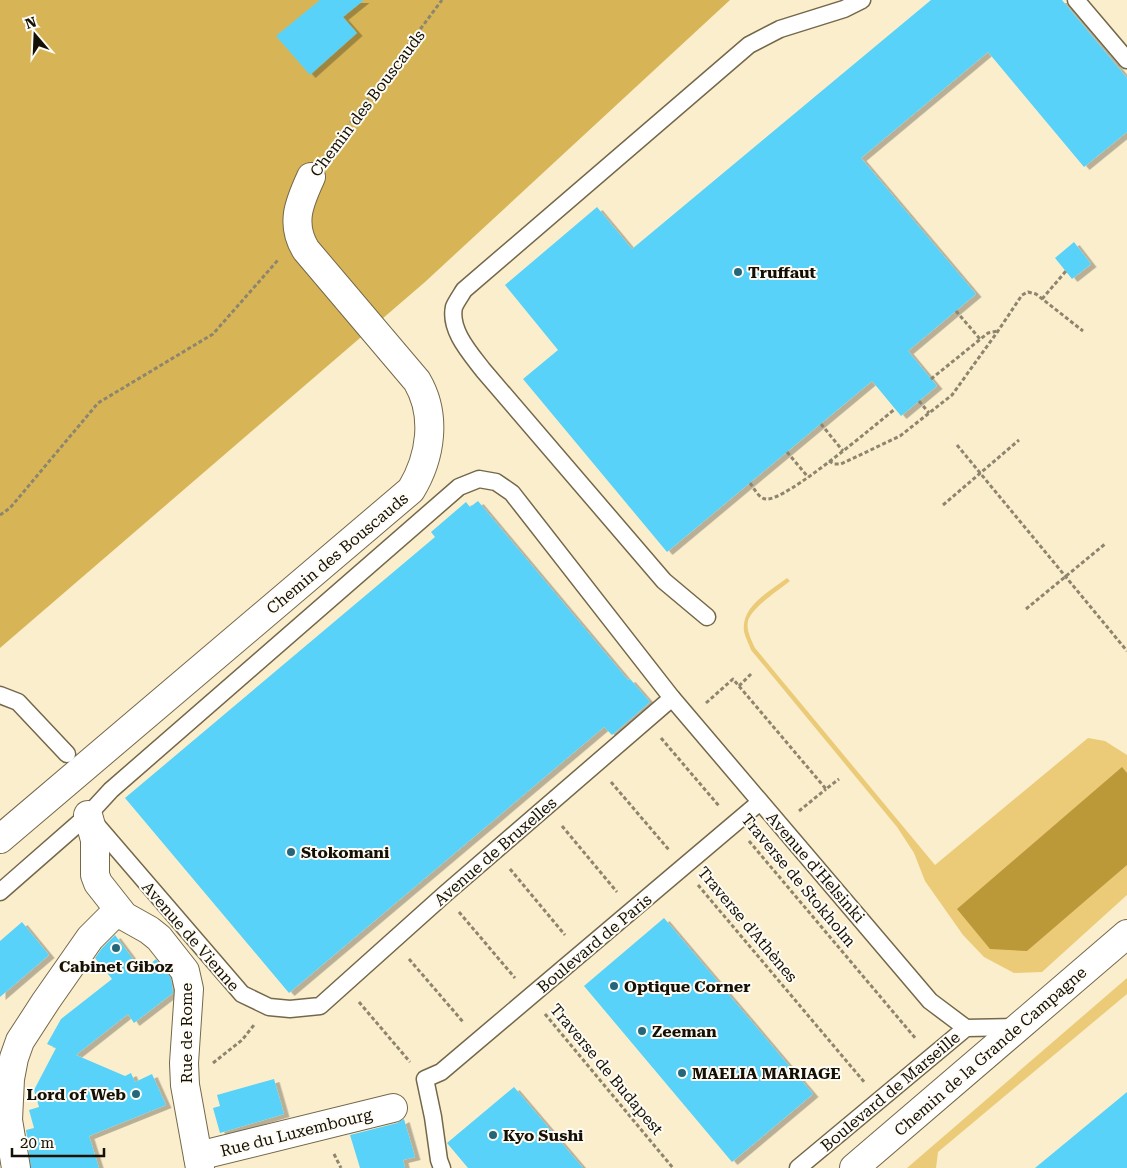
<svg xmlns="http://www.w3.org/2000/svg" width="1127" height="1168" viewBox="0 0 1127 1168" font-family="'Roboto Serif',serif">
	<defs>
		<filter id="shadow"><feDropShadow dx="5.5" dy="3" stdDeviation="0" flood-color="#0004"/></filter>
	</defs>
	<rect width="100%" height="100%" fill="#fbeecc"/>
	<g fill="#ebcb78">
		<path d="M 787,578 L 790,581 C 779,590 751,608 748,621 C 746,630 751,639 755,648 L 935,865 L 1088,738 L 1105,741 L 1127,755 L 1127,895 L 1042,972 L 1014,973 L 984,957 L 963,935 L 925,881 L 914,853 L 897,827 L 751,650 C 749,644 745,637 744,631 C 741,606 770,591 787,578 Z"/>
		<polygon points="1127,978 1127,994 938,1152 936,1168 907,1168"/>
	</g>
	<polygon fill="#d7b557" points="0,0 730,0 425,282 0,648"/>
	<polygon fill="#bb9939" points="1122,767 1127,773 1127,865 1027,951 990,949 957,909"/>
	<g fill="#59d2f8" filter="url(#shadow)">
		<polygon points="320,0 364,0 343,17 357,33 310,75 276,36"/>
		<polygon points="931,0 1062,0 1127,78 1127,132 1084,167 988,52 861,158 976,294 908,351 937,386 901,416 872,381 667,552 523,379 558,350 505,285 597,207 632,249"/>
		<polygon points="1074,242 1091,264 1072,279 1055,258"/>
		<polygon points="478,501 628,680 630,679 650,702 612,735 604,727 289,993 125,798 435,537 431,532 466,502 470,507"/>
		<polygon points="664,918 813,1094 732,1162 584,986"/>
		<polygon points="22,922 49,955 0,997 0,941"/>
		<polygon points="115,935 142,971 156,959 171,978 173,993 134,1023 128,1014 76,1055 125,1076 131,1073 135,1082 152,1074 166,1105 89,1136 99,1168 31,1168 26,1130 34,1128 29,1110 39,1107 34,1090 56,1048 47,1044 61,1019 112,979 95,958 102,948"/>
		<polygon points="274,1079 284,1114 220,1133 213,1108 220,1106 217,1095"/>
		<polygon points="514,1087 583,1168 468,1168 447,1143"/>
		<polygon points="1127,1092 1127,1168 1035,1168"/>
		<polygon points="404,1119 415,1157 403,1160 405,1168 360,1168 350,1135 397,1123"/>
	</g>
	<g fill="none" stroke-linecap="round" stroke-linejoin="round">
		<g stroke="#74684a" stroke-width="19">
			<g id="lane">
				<polyline points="1076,0 1127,60"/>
				<path d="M 707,617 L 664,581 L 483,370 C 470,353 449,330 454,307 C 456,302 461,295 464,290 L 749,45 L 780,29 L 844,9 L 862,0"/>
				<polyline points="0,695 18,702 67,754"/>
				<polyline points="94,822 242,994 269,1007 290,1009 320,1006 445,894 672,698"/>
				<polyline points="0,892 88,815 111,790 459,487 479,479 496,482 512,493 672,698 930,1001 966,1028"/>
				<polyline points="442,1168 439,1160 433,1117 425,1079 441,1072 760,802"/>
				<polyline points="798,1168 966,1028 1017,1027"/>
			</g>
		</g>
		<g stroke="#74684a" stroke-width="30">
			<g id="street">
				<polyline points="88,815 95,840 95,875 98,883 124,916 149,930 159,938 185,971 189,989 184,1063 185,1085 200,1168"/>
				<path d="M 0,839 L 411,490 C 431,457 437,415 417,381 L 306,250 C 290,224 299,203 311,177"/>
				<polyline points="198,1156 393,1108"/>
				<polyline points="16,1168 8,1120 10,1079 14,1058 20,1041 46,1001 90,938 118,910"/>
				<polyline points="854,1168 1127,934"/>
			</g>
		</g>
		<g stroke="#8d856e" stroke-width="3" stroke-dasharray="4 2.5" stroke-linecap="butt">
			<polyline points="327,154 442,0"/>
			<polyline points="1042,299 1066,271"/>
			<polyline points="956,311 980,339"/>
			<polyline points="931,379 988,333 998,331"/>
			<polyline points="919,401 929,413"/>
			<polyline points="821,424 843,451"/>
			<polyline points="957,445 1127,651"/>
			<polyline points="787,452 808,477"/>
			<polyline points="829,461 834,464 841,464 900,436 952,395 998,331 1022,295 1028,292 1036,294 1083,331"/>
			<path d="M 750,483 C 754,488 759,499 766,499 C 785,502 876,424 895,409"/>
			<polyline points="943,505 1019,440"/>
			<polyline points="0,515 10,508 98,403 213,334 278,260"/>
			<polyline points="1026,609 1105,544"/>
			<polyline points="739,686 752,673"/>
			<polyline points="706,703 733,679 826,789 839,779"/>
			<polyline points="661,738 719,806"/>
			<polyline points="611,782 669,850"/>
			<polyline points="799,811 826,789"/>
			<polyline points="562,826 617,892"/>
			<polyline points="749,841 916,1039"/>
			<polyline points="510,869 565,935"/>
			<polyline points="698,885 865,1083"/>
			<polyline points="459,912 515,978"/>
			<polyline points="409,959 464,1023"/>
			<polyline points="359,1002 410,1062"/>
			<polyline points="545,1014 673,1168"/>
			<polyline points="213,1063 242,1040 254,1025"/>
			<polyline points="334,1154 341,1168"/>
		</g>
		<use href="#lane" stroke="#fff" stroke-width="16"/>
		<use href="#street" stroke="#fff" stroke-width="28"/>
	</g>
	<g fill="#25667a" stroke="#fffcf5" stroke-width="2">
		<circle cx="738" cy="272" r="5"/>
		<circle cx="291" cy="852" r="5"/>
		<circle cx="116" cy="948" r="5"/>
		<circle cx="614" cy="986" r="5"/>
		<circle cx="642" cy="1031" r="5"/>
		<circle cx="682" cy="1073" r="5"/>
		<circle cx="136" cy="1094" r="5"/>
		<circle cx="493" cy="1135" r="5"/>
	</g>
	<g text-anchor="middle" stroke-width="4" stroke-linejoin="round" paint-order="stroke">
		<g font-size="16" fill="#141005" stroke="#fffcf5">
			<text transform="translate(367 103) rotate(-53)" y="6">Chemin des Bouscauds</text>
			<text transform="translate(337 553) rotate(-40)" y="6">Chemin des Bouscauds</text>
			<text transform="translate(495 851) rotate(-41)" y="6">Avenue de Bruxelles</text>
			<text transform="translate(816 867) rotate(49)" y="6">Avenue d'Helsinki</text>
			<text transform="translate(799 880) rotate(50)" y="6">Traverse de Stokholm</text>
			<text transform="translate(748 924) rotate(50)" y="6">Traverse d'Athènes</text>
			<text transform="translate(191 936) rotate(49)" y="6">Avenue de Vienne</text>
			<text transform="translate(594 943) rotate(-40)" y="6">Boulevard de Paris</text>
			<text transform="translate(186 1033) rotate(-90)" y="6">Rue de Rome</text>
			<text transform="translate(990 1051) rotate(-41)" y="6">Chemin de la Grande Campagne</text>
			<text transform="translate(607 1069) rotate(50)" y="6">Traverse de Budapest</text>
			<text transform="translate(890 1091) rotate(-40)" y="6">Boulevard de Marseille</text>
			<text transform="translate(296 1132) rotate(-14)" y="6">Rue du Luxembourg</text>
		</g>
		<g font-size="16" font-weight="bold" fill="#141005" stroke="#fffcf5" text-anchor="start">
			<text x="748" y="278">Truffaut</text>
			<text x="301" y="858">Stokomani</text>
			<text x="116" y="972" text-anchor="middle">Cabinet Giboz</text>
			<text x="624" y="992">Optique Corner</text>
			<text x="652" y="1037">Zeeman</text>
			<text x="692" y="1079">MAELIA MARIAGE</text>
			<text x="126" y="1100" text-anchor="end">Lord of Web</text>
			<text x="503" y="1141">Kyo Sushi</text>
		</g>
	</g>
	<g transform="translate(35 35) rotate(341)" stroke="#fffcf5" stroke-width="4" paint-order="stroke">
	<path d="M0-4L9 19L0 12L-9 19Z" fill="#141005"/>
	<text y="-8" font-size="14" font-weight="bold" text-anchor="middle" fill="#141005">N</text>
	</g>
	<path d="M12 1148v8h92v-8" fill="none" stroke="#141005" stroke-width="2.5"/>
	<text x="20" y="1148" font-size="15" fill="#141005" stroke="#fffcf5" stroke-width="4" paint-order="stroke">20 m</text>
</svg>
